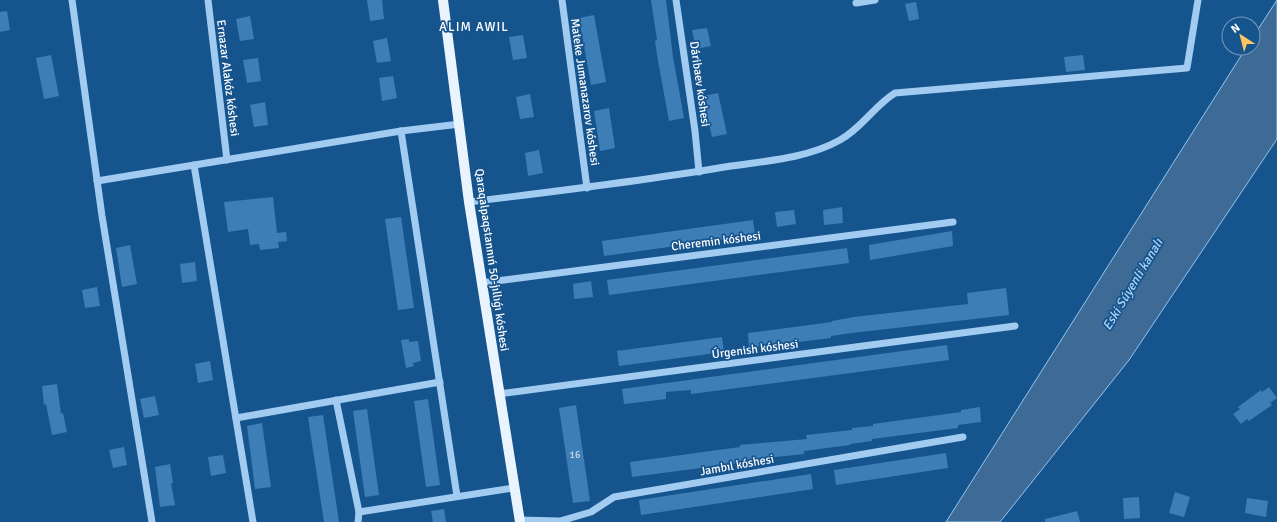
<svg xmlns="http://www.w3.org/2000/svg" width="1277" height="522" viewBox="0 0 1277 522" font-family="Signika,sans-serif">
	<rect width="100%" height="100%" fill="#16548e"/>
	<polygon fill="#3e6b95" stroke="#93c7f2" points="1277,0 1277,139 1129,360 1000,522 946,522 1246,48 1253,48 1253,37"/>
	<g fill="#3e7eb7">
		<polygon points="367,0 382,0 384,19 370,21"/>
		<polygon points="651,0 666,0 673,57 684,118 669,121 658,61 655,41 657,40"/>
		<polygon points="916,2 919,19 909,21 905,4"/>
		<polygon points="7,11 10,30 0,32 0,12"/>
		<polygon points="594,15 606,82 591,85 579,18"/>
		<polygon points="250,16 254,39 240,41 236,19"/>
		<polygon points="707,28 711,46 696,49 692,30"/>
		<polygon points="523,35 527,58 513,60 509,37"/>
		<polygon points="387,38 391,61 377,63 373,41"/>
		<polygon points="51,55 59,96 44,99 36,58"/>
		<polygon points="1083,55 1085,70 1066,72 1064,57"/>
		<polygon points="258,58 261,81 247,83 243,60"/>
		<polygon points="393,76 397,98 382,101 379,78"/>
		<polygon points="718,93 727,134 712,137 703,96"/>
		<polygon points="530,94 534,117 520,119 516,97"/>
		<polygon points="265,102 268,125 254,127 250,105"/>
		<polygon points="609,108 615,148 600,151 594,111"/>
		<polygon points="539,150 543,173 528,176 525,153"/>
		<polygon points="273,197 277,233 286,232 287,241 278,242 279,248 260,250 259,244 250,245 248,229 228,232 224,202"/>
		<polygon points="842,207 843,223 824,225 823,210"/>
		<polygon points="794,210 796,224 777,227 775,212"/>
		<polygon points="401,217 414,308 398,310 385,219"/>
		<polygon points="753,220 755,235 604,256 602,241"/>
		<polygon points="952,231 953,246 870,260 869,245"/>
		<polygon points="130,245 137,284 122,287 116,248"/>
		<polygon points="847,248 849,263 609,295 607,280"/>
		<polygon points="195,262 197,281 182,283 180,264"/>
		<polygon points="591,281 593,297 574,299 573,284"/>
		<polygon points="97,287 100,306 85,308 82,290"/>
		<polygon points="1006,288 1009,315 852,333 831,336 831,338 749,348 748,333 832,322 832,321 854,317 968,304 967,293"/>
		<polygon points="722,337 724,352 619,366 617,351"/>
		<polygon points="409,339 409,342 418,341 421,361 413,363 414,366 406,368 401,340"/>
		<polygon points="947,345 949,360 691,394 691,390 666,392 666,399 624,404 622,389"/>
		<polygon points="210,361 213,380 198,383 195,364"/>
		<polygon points="57,384 61,414 63,413 67,432 52,435 46,404 44,405 42,386"/>
		<polygon points="1269,387 1277,398 1270,403 1272,405 1249,421 1247,419 1241,424 1233,414 1240,409 1238,407 1261,390 1262,392"/>
		<polygon points="155,396 159,415 144,418 140,399"/>
		<polygon points="428,399 440,485 426,487 414,401"/>
		<polygon points="576,405 590,501 573,503 559,408"/>
		<polygon points="980,407 981,422 958,425 958,428 872,439 872,441 850,444 850,445 804,451 804,454 739,461 739,463 632,477 630,462 740,447 740,445 807,439 806,435 852,430 852,428 873,426 873,424 961,412 961,410"/>
		<polygon points="367,409 379,495 365,497 353,411"/>
		<polygon points="323,415 339,522 324,522 308,417"/>
		<polygon points="262,423 271,487 255,489 247,426"/>
		<polygon points="124,447 127,465 113,468 109,450"/>
		<polygon points="946,453 948,468 836,485 834,470"/>
		<polygon points="223,455 226,473 211,476 208,457"/>
		<polygon points="170,464 173,483 171,483 175,505 160,507 155,467"/>
		<polygon points="811,474 813,489 641,515 639,500"/>
		<polygon points="1175,492 1190,497 1184,517 1169,513"/>
		<polygon points="1139,497 1140,518 1124,519 1123,498"/>
		<polygon points="1247,498 1268,501 1266,517 1245,513"/>
		<polygon points="444,509 446,522 433,522 431,511"/>
		<polygon points="1077,511 1080,522 1045,522 1045,519"/>
	</g>
	<g fill="none" stroke-linecap="round" stroke-linejoin="round">
		<g stroke="#a1cbf0" stroke-width="7">
			<polyline points="72,0 102,216 152,522"/>
			<polyline points="208,0 227,160"/>
			<polyline points="562,0 587,188"/>
			<polyline points="676,0 695,131 699,172"/>
			<polyline points="856,3 875,0"/>
			<polyline points="401,131 457,496"/>
			<polyline points="194,165 253,522"/>
			<polyline points="97,181 401,131 460,124"/>
			<path d="M 469,202 C 557,191 644,181 731,166 C 767,161 808,158 840,140 C 862,128 874,106 895,93 L 1187,68 L 1198,0"/>
			<polyline points="481,283 953,222"/>
			<polyline points="498,394 1015,326"/>
			<polyline points="336,400 359,512 358,522"/>
			<polyline points="236,418 440,382"/>
			<polyline points="359,512 513,488"/>
			<polyline points="519,520 560,521 591,512 614,497 963,437"/>
		</g>
		<polyline stroke="#eaf4ff" stroke-width="10" points="443,0 469,202 520,522"/>
	</g>
	<g text-anchor="middle" stroke-width="3.5" stroke-linejoin="round" paint-order="stroke">
		<g font-size="10" fill="#cfdfed">
			<text x="575" y="458">16</text>
		</g>
		<g font-size="12" fill="#fff" stroke="#16548e">
			<text transform="translate(228 78) rotate(83)" y="4">Ernazar Alakóz kóshesi</text>
			<text transform="translate(700 84) rotate(82)" y="4">Dáribaev kóshesi</text>
			<text transform="translate(585 92) rotate(82)" y="4">Mateke Jumanazarov kóshesi</text>
			<text transform="translate(716 241) rotate(-7)" y="4">Cheremin kóshesi</text>
			<text transform="translate(492 260) rotate(82)" y="4">Qaraqalpaqstannıń 50-jıllıǵı kóshesi</text>
			<text transform="translate(755 349) rotate(-7)" y="4">Úrgenish kóshesi</text>
			<text transform="translate(737 465) rotate(-10)" y="4">Jambıl kóshesi</text>
		</g>
		<g font-size="13" letter-spacing="1" fill="#fff" stroke="#16548e">
			<text x="474" y="31">ALIM AWIL</text>
		</g>
		<g font-size="13" font-style="italic" fill="#add5f7" stroke="#16548e">
			<text transform="translate(1132 284) rotate(-59)" y="5">Eski Súyenli kanalı</text>
		</g>
	</g>
	<g transform="translate(1241 36) rotate(324)"><circle r="19" fill="#16548e" stroke="#7398bb"/>
	<path d="M0-3L7 15L0 10L-7 15Z" fill="#ffc460"/>
	<text y="-6" font-size="11" font-weight="bold" text-anchor="middle" fill="#ffffff">N</text>
	</g>
</svg>
